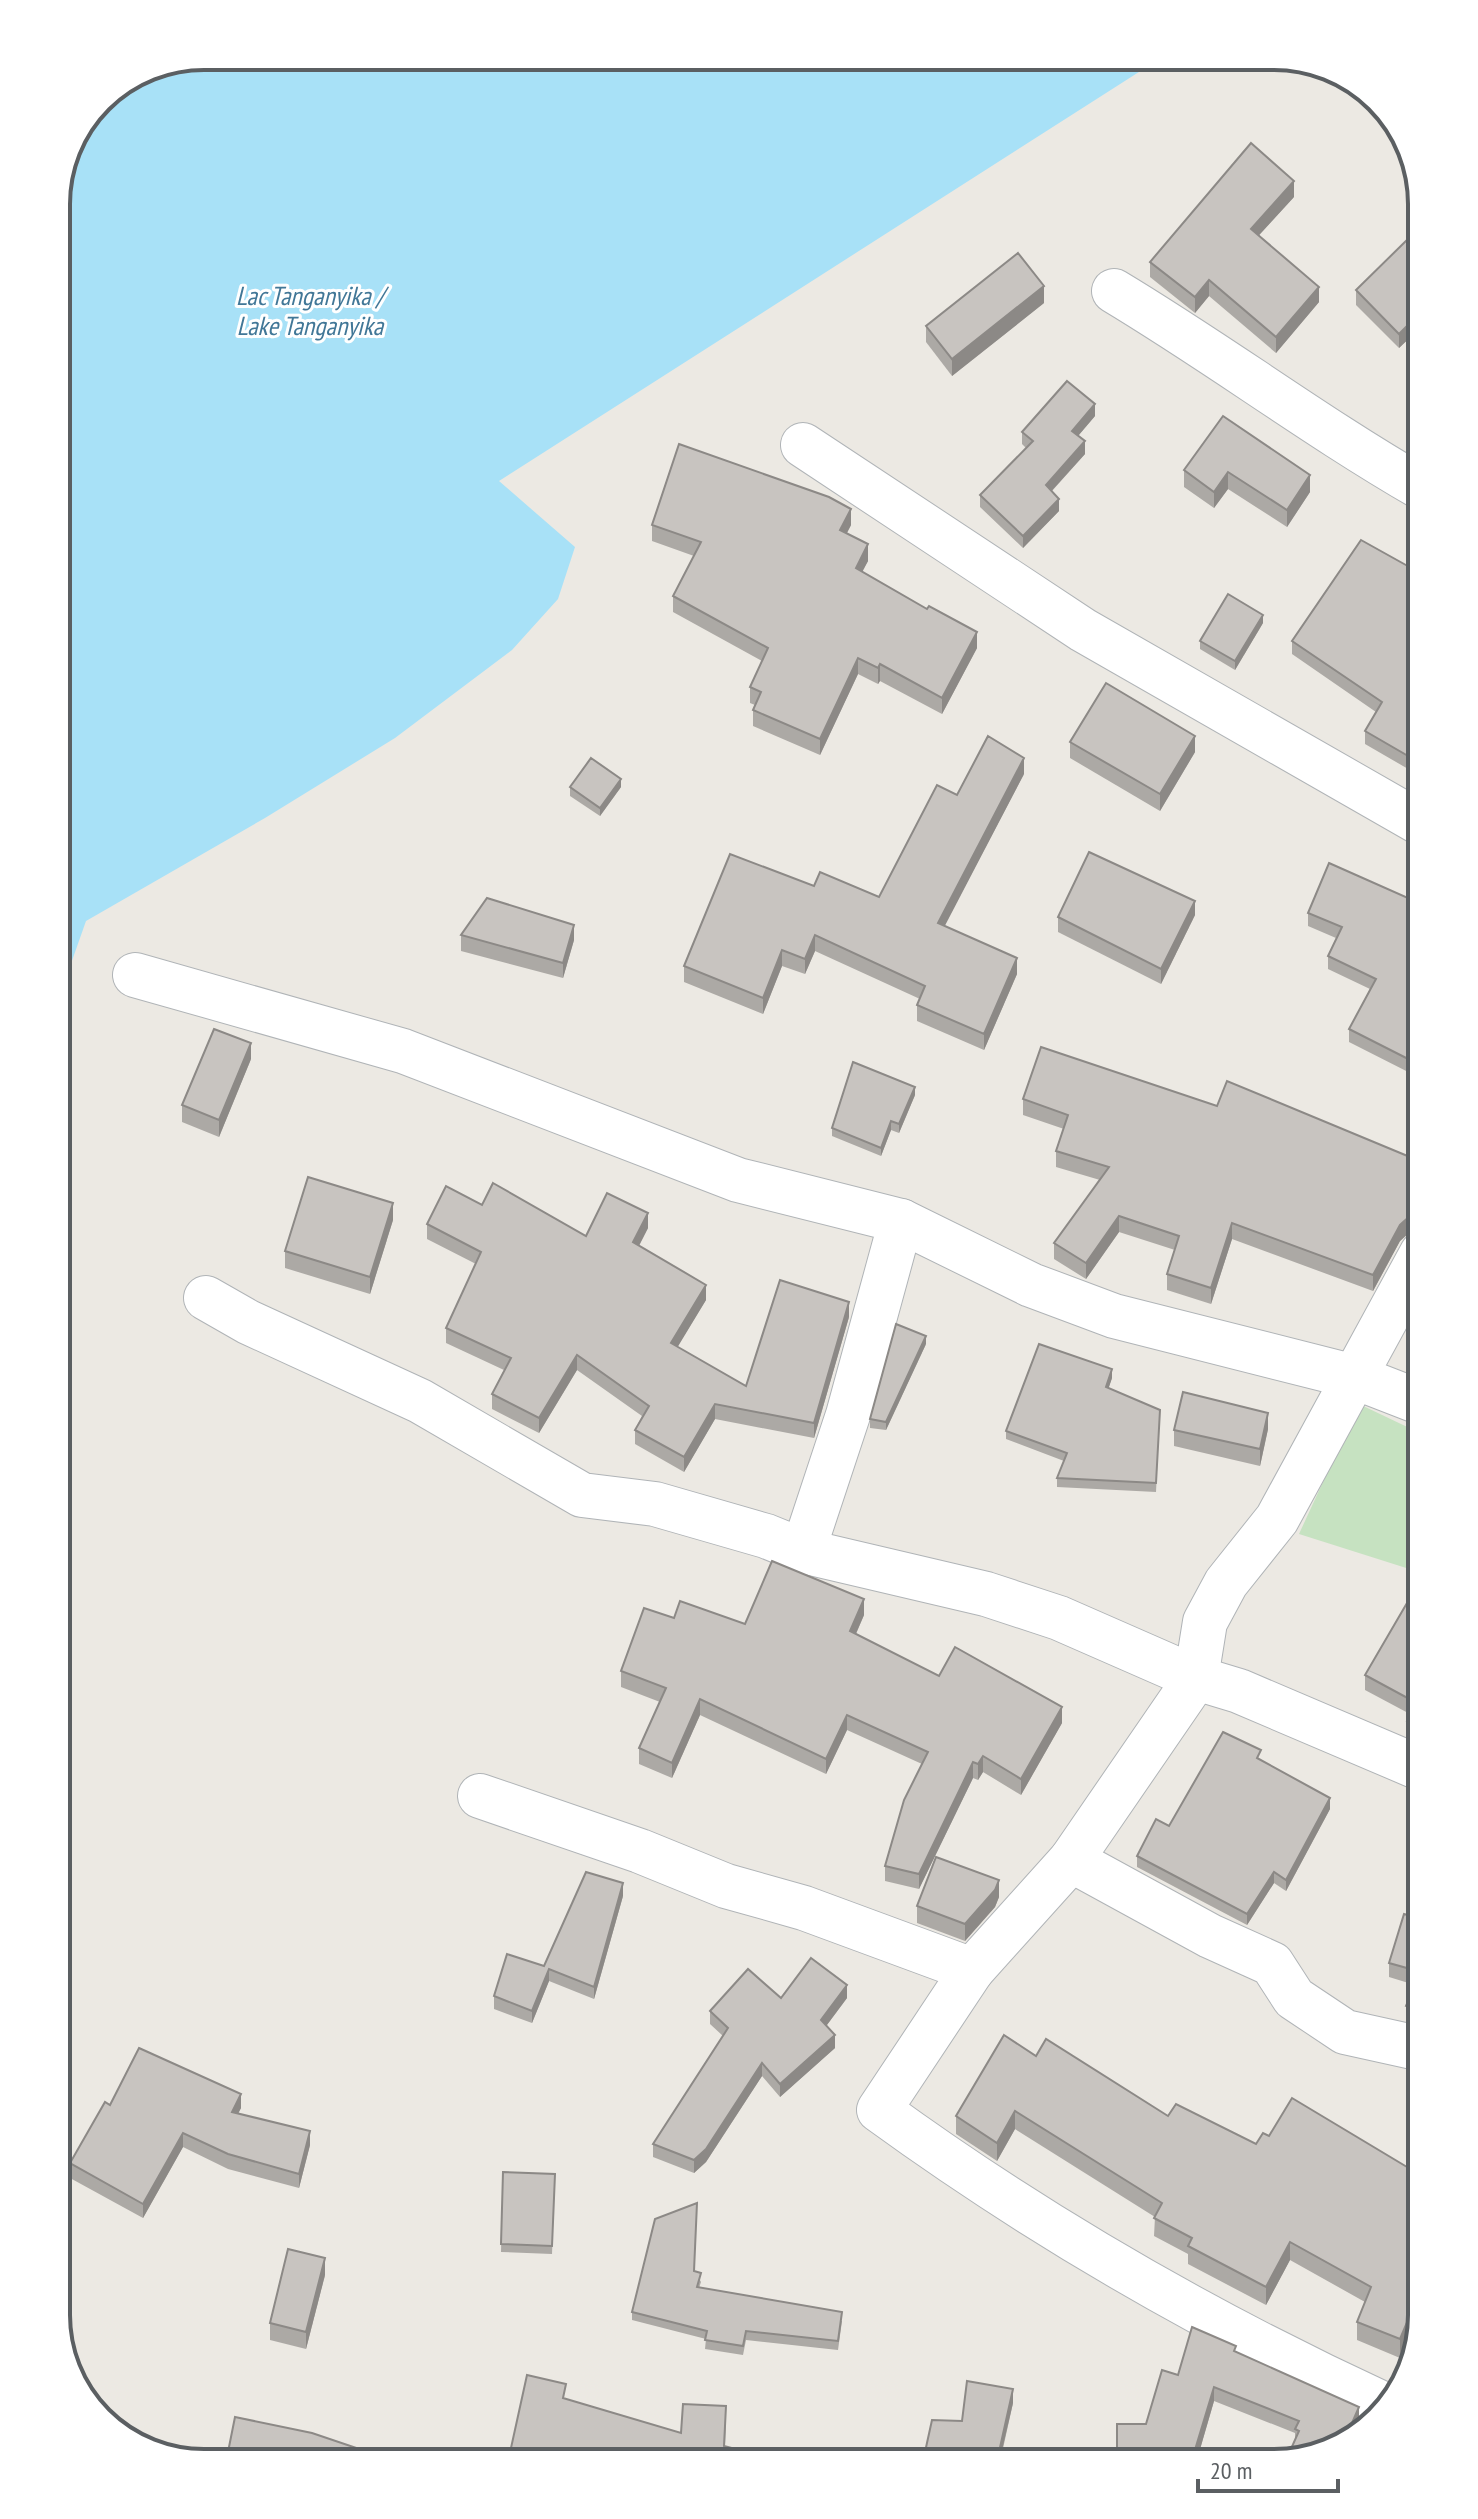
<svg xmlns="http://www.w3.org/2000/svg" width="1478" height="2519" viewBox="0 0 1478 2519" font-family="'PT Sans Narrow',sans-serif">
	<rect width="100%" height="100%" fill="#ece9e3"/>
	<polygon fill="#c6e2c1" points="1359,1404 1422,1434 1422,1573 1299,1534"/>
	<polygon fill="#a8e1f7" points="204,56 1164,56 499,481 575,547 558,599 512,650 395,738 265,818 86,921 56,1006 56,195 100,99 148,67"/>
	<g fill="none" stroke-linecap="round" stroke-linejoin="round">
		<g stroke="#b0b4b7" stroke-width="46">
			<g id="minor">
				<path d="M 1114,291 C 1219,354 1316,427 1422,488"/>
				<polyline points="803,445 1083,630 1422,824"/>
				<polyline points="135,975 403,1051 738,1180 901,1221 1031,1285 1114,1316 1355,1377 1422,1403"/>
				<polyline points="206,1298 248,1322 420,1401 582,1495 655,1504 766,1536 803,1551 986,1594 1059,1618 1196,1678 1239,1691 1422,1769"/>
				<polyline points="803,1551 848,1415 901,1221"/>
				<path d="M 480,1796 L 640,1851 L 726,1886 L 804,1908 L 972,1970 L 879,2110 C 1037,2225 1209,2324 1387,2406"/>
				<polyline points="1071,1860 1210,1936 1272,1964 1294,1998 1345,2032 1422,2049"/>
				<polyline points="972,1970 1071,1860 1196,1678 1205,1622 1226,1583 1277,1519 1422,1253"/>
			</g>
		</g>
		<use href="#minor" stroke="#fff" stroke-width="44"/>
	</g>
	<g fill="#aca9a5">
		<polygon points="1294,197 1259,235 1319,302 1276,353 1209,296 1195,313 1150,277 1150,262"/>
		<polygon points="1422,250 1422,330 1420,328 1399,348 1356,305 1356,290"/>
		<polygon points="1044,303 952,376 926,342 926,326"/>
		<polygon points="1095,416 1078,436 1085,454 1052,491 1059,511 1023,548 980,507 980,495 1026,448 1022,444 1022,432"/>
		<polygon points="1184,470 1310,475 1310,492 1287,527 1228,489 1214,508 1184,487"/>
		<polygon points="652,525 851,525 847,533 868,561 862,571 977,648 942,714 880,681 878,684 858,674 820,755 753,726 753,710 755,705 750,703 750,687 762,661 673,612 673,596 694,556 652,541"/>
		<polygon points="1422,574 1422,777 1365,744 1365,731 1376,712 1292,654 1292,641"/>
		<polygon points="1263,623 1235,670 1200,649 1200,641"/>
		<polygon points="1070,742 1195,752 1160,811 1070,758"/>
		<polygon points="1024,774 944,926 1017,974 984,1050 917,1021 917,1005 920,999 815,951 805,974 782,966 763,1014 684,982 684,966 814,886 879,897"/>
		<polygon points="570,787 621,787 600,816 570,796"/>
		<polygon points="1422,876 1422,1079 1349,1042 1349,1029 1370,989 1328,969 1328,956 1336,938 1308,926 1308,913 1410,899"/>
		<polygon points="1195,915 1161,984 1058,932 1058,917"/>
		<polygon points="461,935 574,940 563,978 461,951"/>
		<polygon points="251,1059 219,1137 182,1122 182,1105"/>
		<polygon points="915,1095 899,1133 891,1130 881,1156 832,1136 832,1128"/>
		<polygon points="1023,1099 1217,1106 1422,1162 1422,1206 1411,1231 1400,1241 1373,1291 1232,1239 1211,1304 1167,1290 1167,1274 1175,1250 1119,1232 1086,1279 1054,1259 1054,1243 1100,1180 1056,1167 1056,1151 1064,1129 1023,1115"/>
		<polygon points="482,1205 586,1236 648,1228 639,1246 706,1300 677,1347 746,1386 849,1317 814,1438 715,1419 684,1472 635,1444 635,1430 642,1416 577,1370 539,1433 492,1409 492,1394 504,1370 446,1343 446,1328 476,1264 427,1239 427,1224"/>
		<polygon points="393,1220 370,1294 285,1268 285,1251"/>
		<polygon points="1422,1290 1422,1311 1419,1310 1419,1295"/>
		<polygon points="926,1344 886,1430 870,1428 870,1419"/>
		<polygon points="1112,1378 1108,1389 1160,1410 1156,1492 1057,1487 1057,1478 1064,1461 1006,1439 1006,1431"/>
		<polygon points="1268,1429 1260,1466 1174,1446 1174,1430"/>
		<polygon points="1422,1594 1422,1744 1407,1736 1407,1721 1410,1714 1365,1690 1365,1675"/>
		<polygon points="864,1615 856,1634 939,1676 1062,1723 1021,1795 983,1772 978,1780 973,1778 919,1889 885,1881 885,1866 922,1764 847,1730 826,1774 700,1715 672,1778 639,1764 639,1748 660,1702 621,1687 621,1671 674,1618 745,1624"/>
		<polygon points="1261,1760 1330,1809 1286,1891 1274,1883 1247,1925 1137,1867 1137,1856 1169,1826"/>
		<polygon points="623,1896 594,1999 549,1981 532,2023 494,2009 494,1996 544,1966"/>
		<polygon points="999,1897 995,1907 965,1941 917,1923 917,1906"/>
		<polygon points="1422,1919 1422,2025 1406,2020 1406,2006 1415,1985 1389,1977 1389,1963"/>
		<polygon points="781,1998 847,1998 826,2026 835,2048 780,2097 762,2076 706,2162 694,2173 653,2157 653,2144 723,2036 710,2024 710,2011"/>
		<polygon points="1036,2056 1168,2116 1256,2144 1269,2136 1422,2176 1422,2305 1400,2358 1357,2340 1357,2322 1365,2302 1290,2260 1266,2305 1188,2264 1188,2254 1154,2236 1155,2217 1015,2129 997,2161 956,2134 956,2116"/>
		<polygon points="110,2105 241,2108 238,2113 310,2145 299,2188 228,2169 183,2147 143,2218 70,2178 70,2163"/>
		<polygon points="503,2172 555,2174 552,2254 501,2252"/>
		<polygon points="695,2271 701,2282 699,2288 842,2321 838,2350 746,2340 743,2355 705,2349 706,2339 632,2320 632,2312"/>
		<polygon points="325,2275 306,2349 270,2340 270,2323"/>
		<polygon points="1236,2352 1359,2420 1352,2437 1339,2448 1295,2439 1295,2433 1214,2401 1196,2463 1117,2463 1146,2424 1178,2375"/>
		<polygon points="566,2399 681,2433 726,2422 725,2446 747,2463 509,2463 509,2457"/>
		<polygon points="1013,2403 1002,2453 1035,2463 925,2463 925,2452 962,2421"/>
		<polygon points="227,2457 392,2463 227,2463"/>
	</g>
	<g fill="#8c8986">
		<polygon points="1294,181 1294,197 1251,244 1251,229"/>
		<polygon points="1209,280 1209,296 1195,313 1195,297"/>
		<polygon points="1044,286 1044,303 952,376 952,359"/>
		<polygon points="1319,287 1319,302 1276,353 1276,337"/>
		<polygon points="1420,313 1420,328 1399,348 1399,334"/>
		<polygon points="1095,404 1095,416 1072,443 1072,431"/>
		<polygon points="1085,441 1085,454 1046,497 1046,485"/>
		<polygon points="1228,472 1228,489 1214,508 1214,492"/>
		<polygon points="1310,475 1310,492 1287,527 1287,510"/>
		<polygon points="1059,499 1059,511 1023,548 1023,536"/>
		<polygon points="851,509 851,525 840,546 840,530"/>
		<polygon points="868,544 868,561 856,584 856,568"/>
		<polygon points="1263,615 1263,623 1235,670 1235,661"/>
		<polygon points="977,632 977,648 942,714 942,698"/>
		<polygon points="858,658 858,674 820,755 820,739"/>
		<polygon points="880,664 880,681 878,684 878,668"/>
		<polygon points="1195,736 1195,752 1160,811 1160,794"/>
		<polygon points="1024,758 1024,774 938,939 938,923"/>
		<polygon points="621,779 621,787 600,816 600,808"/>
		<polygon points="1195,901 1195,915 1161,984 1161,969"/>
		<polygon points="574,925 574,940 563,978 563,963"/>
		<polygon points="815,935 815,951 805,974 805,959"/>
		<polygon points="782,950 782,966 763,1014 763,998"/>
		<polygon points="1017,958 1017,974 984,1050 984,1034"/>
		<polygon points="251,1043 251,1059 219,1137 219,1120"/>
		<polygon points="915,1087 915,1095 899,1133 899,1124"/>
		<polygon points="891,1121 891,1130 881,1156 881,1148"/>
		<polygon points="1422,1190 1422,1206 1411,1231 1400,1241 1373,1291 1373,1275 1400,1225"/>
		<polygon points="393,1203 393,1220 370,1294 370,1277"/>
		<polygon points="648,1213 648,1228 633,1257 633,1242"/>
		<polygon points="1119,1216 1119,1232 1086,1279 1086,1263"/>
		<polygon points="1232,1223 1232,1239 1211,1304 1211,1288"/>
		<polygon points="706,1285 706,1300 671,1358 671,1343"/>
		<polygon points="849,1302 849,1317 814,1438 814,1423"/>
		<polygon points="926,1336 926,1344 886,1430 886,1422"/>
		<polygon points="577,1355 577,1370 539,1433 539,1418"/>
		<polygon points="1112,1369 1112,1378 1106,1396 1106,1387"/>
		<polygon points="715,1404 715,1419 684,1472 684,1457"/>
		<polygon points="1268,1413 1268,1429 1260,1466 1260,1449"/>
		<polygon points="864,1599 864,1615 850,1647 850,1631"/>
		<polygon points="700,1699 700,1715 672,1778 672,1763"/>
		<polygon points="1062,1707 1062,1723 1021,1795 1021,1779"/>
		<polygon points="847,1715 847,1730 826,1774 826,1759"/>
		<polygon points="983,1756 983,1772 978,1780 978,1764"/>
		<polygon points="973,1762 973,1778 919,1889 919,1874"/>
		<polygon points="1330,1798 1330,1809 1286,1891 1286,1880"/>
		<polygon points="1274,1872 1274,1883 1247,1925 1247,1914"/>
		<polygon points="999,1880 999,1897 995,1907 965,1941 965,1924"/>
		<polygon points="623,1883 623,1896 594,1999 594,1987"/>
		<polygon points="549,1969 549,1981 532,2023 532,2011"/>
		<polygon points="847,1985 847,1998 821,2033 821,2020"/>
		<polygon points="835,2035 835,2048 780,2097 780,2084"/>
		<polygon points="762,2063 762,2076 706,2162 694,2173 694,2160"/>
		<polygon points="241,2094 241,2108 232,2126 232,2112"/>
		<polygon points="1015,2111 1015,2129 997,2161 997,2143"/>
		<polygon points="310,2131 310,2145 299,2188 299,2174"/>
		<polygon points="183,2133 183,2147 143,2218 143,2204"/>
		<polygon points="1290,2242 1290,2260 1266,2305 1266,2287"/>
		<polygon points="325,2258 325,2275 306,2349 306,2332"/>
		<polygon points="1422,2287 1422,2305 1400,2358 1400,2339"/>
		<polygon points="1214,2387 1214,2401 1196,2463 1191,2463"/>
		<polygon points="1013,2389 1013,2403 999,2463 999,2452"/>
		<polygon points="1359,2407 1359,2420 1352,2437 1342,2446"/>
	</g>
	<g fill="#c8c4c0" stroke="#8c8986" stroke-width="2">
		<polygon points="1251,143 1294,181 1251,229 1319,287 1276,337 1209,280 1195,297 1150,262"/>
		<polygon points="1410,237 1422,250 1422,315 1420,313 1399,334 1356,290"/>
		<polygon points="1018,253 1044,286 952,359 926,326"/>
		<polygon points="1067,381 1095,404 1072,431 1085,441 1046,485 1059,499 1023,536 980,495 1033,441 1022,432"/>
		<polygon points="1223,416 1310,475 1287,510 1228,472 1214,492 1184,470"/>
		<polygon points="679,444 829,497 851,509 840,530 868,544 856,568 927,609 929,606 977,632 942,698 880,664 878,668 858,658 820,739 753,710 761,692 750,687 768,648 673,596 701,542 652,525"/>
		<polygon points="1361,540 1422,574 1422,764 1365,731 1382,702 1292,641"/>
		<polygon points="1228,594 1263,615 1235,661 1200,641"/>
		<polygon points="1106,683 1195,736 1160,794 1070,742"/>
		<polygon points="988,736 1024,758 938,923 1017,958 984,1034 917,1005 925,986 815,935 805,959 782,950 763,998 684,966 730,854 814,886 820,872 879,897 937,785 957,795"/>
		<polygon points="591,758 621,779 600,808 570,787"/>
		<polygon points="1089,852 1195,901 1161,969 1058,917"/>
		<polygon points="1329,863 1410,899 1422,876 1422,1066 1349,1029 1376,979 1328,956 1342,927 1308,913"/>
		<polygon points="487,898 574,925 563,963 461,935"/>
		<polygon points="214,1029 251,1043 219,1120 182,1105"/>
		<polygon points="1041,1047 1217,1106 1227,1081 1422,1162 1422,1190 1411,1215 1400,1225 1373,1275 1232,1223 1211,1288 1167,1274 1179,1236 1119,1216 1086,1263 1054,1243 1109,1167 1056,1151 1068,1115 1023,1099"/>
		<polygon points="853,1062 915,1087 899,1124 891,1121 881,1148 832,1128"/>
		<polygon points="308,1177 393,1203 370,1277 285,1251"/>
		<polygon points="493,1183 586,1236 607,1193 648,1213 633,1242 706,1285 671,1343 746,1386 780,1280 849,1302 814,1423 715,1404 684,1457 635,1430 649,1406 577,1355 539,1418 492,1394 511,1358 446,1328 481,1252 427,1224 446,1186 482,1205"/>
		<polygon points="896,1324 926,1336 886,1422 870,1419"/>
		<polygon points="1039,1344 1112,1369 1106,1387 1160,1410 1156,1483 1057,1478 1067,1453 1006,1431"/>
		<polygon points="1183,1392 1268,1413 1260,1449 1174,1430"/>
		<polygon points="772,1561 864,1599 850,1631 939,1676 955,1647 1062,1707 1021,1779 983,1756 978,1764 973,1762 919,1874 885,1866 904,1800 928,1752 847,1715 826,1759 700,1699 672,1763 639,1748 666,1688 621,1671 644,1608 674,1618 680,1601 745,1624"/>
		<polygon points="1414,1591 1422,1594 1422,1729 1407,1721 1415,1702 1365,1675"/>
		<polygon points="1223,1732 1261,1750 1257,1758 1330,1798 1286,1880 1274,1872 1247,1914 1137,1856 1156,1819 1169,1826"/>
		<polygon points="936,1857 999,1880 995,1890 965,1924 917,1906"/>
		<polygon points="586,1872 623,1883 594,1987 549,1969 532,2011 494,1996 507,1954 544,1966"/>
		<polygon points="1404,1914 1422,1919 1422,2011 1406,2006 1421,1972 1389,1963"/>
		<polygon points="811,1958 847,1985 821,2020 835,2035 780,2084 762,2063 706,2149 694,2160 653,2144 728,2028 710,2011 748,1969 781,1998"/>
		<polygon points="1004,2035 1036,2056 1046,2039 1168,2116 1176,2104 1256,2144 1263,2133 1269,2136 1292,2098 1422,2176 1422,2259 1418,2266 1422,2268 1422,2287 1400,2339 1357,2322 1371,2287 1290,2242 1266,2287 1188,2246 1192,2238 1154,2218 1162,2203 1015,2111 997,2143 956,2116"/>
		<polygon points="139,2048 241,2094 232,2112 310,2131 299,2174 228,2154 183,2133 143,2204 70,2163 105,2102 110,2105"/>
		<polygon points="503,2172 555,2174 552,2246 501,2244"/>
		<polygon points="697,2203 694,2271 701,2273 697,2287 842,2312 838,2341 746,2331 743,2346 705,2340 707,2331 632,2312 655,2219"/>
		<polygon points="288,2249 325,2258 306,2332 270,2323"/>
		<polygon points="1192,2327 1236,2346 1234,2351 1359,2407 1342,2446 1339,2448 1286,2460 1299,2431 1295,2429 1299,2421 1214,2387 1191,2463 1117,2463 1117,2424 1146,2424 1162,2370 1178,2375"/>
		<polygon points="527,2375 566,2384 563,2398 681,2433 683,2404 726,2406 724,2446 747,2452 745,2463 671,2463 509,2457"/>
		<polygon points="967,2381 1013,2389 999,2452 1035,2460 1034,2463 978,2463 925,2452 932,2420 962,2421"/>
		<polygon points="235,2417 312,2433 392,2460 390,2463 254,2463 227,2457"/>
		<polygon points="470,2453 501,2463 468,2463"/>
	</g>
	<g text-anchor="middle" stroke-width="6" stroke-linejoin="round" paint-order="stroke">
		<g font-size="26" font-style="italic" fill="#417797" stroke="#fff">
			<text x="310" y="305">Lac Tanganyika /<tspan x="310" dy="30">Lake Tanganyika</tspan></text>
		</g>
	</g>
	<path d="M0 0H1478V2519H0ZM204 70H1274A134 134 0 0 1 1408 204V2315A134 134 0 0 1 1274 2449H204A134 134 0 0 1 70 2315V204A134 134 0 0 1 204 70Z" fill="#fff" fill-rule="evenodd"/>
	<path fill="none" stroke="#5b5f62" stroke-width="4" d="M204 70H1274A134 134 0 0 1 1408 204V2315A134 134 0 0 1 1274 2449H204A134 134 0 0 1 70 2315V204A134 134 0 0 1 204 70Z"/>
	<path d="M1198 2479v12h140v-12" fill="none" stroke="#5b5f62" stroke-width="4"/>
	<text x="1210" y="2479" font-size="24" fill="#5b5f62" stroke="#ffffff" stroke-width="6" paint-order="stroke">20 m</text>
</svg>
